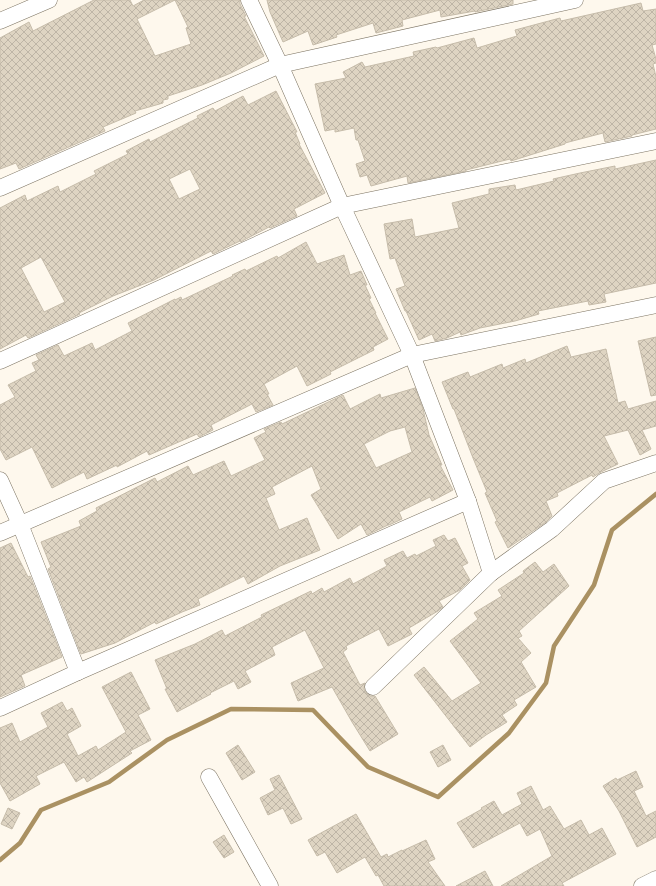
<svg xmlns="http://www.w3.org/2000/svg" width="656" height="886" viewBox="0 0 656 886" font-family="Quicksand,sans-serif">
	<defs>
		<pattern id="building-cross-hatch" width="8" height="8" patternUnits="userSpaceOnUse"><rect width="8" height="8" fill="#ded4c2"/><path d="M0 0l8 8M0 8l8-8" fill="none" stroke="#beb5a6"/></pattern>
	</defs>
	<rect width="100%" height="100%" fill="#fef8ed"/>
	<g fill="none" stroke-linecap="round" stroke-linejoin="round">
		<polyline stroke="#aa9162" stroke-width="4.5" points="0,860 20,843 41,810 109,782 167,740 231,709 313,710 368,767 438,797 509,733 546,683 554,646 594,585 612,530 656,494"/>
	</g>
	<g fill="url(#building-cross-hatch)" stroke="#c6bcaa" fill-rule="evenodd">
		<path d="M 94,0 L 130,0 L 133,6 L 144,0 L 240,0 L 240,4 L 246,16 L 244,16 L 264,56 L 231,73 L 202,85 L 168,96 L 168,99 L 163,100 L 163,103 L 135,111 L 136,113 L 103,127 L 105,131 L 19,169 L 16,163 L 0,169 L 0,38 L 29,22 L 33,31 ZM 175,0 L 188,27 L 186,28 L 191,44 L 155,56 L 137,19 Z"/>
		<polygon points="267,0 513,0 513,4 475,12 475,11 441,17 440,10 402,20 403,26 376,33 373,23 336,35 337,37 313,45 308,31 283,42 270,12"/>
		<polygon points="641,3 643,11 656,9 656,44 652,45 656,59 656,63 653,64 656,77 656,129 632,135 632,136 605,142 603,133 565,143 565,144 511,161 510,159 466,170 466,171 408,183 407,176 371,186 367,175 360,177 356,164 365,161 358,140 356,140 354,128 335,132 335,129 325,131 315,84 346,78 343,72 362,62 365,67 414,56 413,52 436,47 437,48 474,38 477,48 517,36 515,30 560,18 561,21"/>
		<path d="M 276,91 L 297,132 L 295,132 L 300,144 L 299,144 L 325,193 L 294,209 L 297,216 L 270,228 L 269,227 L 244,240 L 241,242 L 240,241 L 213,254 L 211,251 L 154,280 L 113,296 L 79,313 L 80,314 L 76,316 L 28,338 L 26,335 L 0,349 L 0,208 L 25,195 L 27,201 L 58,186 L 60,192 L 96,174 L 94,171 L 128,154 L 126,151 L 149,139 L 150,142 L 198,118 L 197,116 L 213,108 L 215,111 L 243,96 L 248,105 ZM 190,169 L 200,189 L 179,199 L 169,179 ZM 41,257 L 65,302 L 44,312 L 21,268 Z"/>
		<polygon points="656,160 656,283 604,294 606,302 589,305 588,301 538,311 539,314 515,321 480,328 461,335 460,332 447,338 435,341 432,334 419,340 406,311 405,311 396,289 405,286 395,258 390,259 384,224 412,219 415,237 459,228 452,203 489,194 489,189 515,185 516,190 554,181 553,179 580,173 615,166 615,169"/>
		<polygon points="306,242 317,264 344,255 350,275 361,271 367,285 365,285 371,298 369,299 376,313 375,313 388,339 373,347 374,350 330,372 331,374 307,386 297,366 264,384 269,394 267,394 273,405 256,412 252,404 211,425 213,430 199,437 197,434 149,455 147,451 117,467 117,465 87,479 84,472 52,488 32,447 6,460 0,449 0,405 15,397 8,385 36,371 32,363 39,360 36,355 58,345 64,356 92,343 95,350 132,331 128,323 175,299 175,300 181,297 182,300 233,276 232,275 245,269 246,271 277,256 278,258"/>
		<polygon points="656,337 656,395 651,396 638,341"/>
		<polygon points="567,346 571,357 606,349 618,403 625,401 628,409 656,401 656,426 642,430 651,449 640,455 628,430 604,436 618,464 601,472 593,477 592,475 557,493 558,496 546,501 552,516 546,522 508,548 495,522 497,521 485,493 487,492 473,458 454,409 453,409 442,382 468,372 470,377 502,364 503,368 525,359 526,363"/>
		<path d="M 415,388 L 423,409 L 429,435 L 442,465 L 440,465 L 453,490 L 432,501 L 430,497 L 399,512 L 402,519 L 389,525 L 388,525 L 367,535 L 361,524 L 338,539 L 311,495 L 321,489 L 312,466 L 272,487 L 275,494 L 266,498 L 279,530 L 307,518 L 320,550 L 280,566 L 248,584 L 244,576 L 198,599 L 200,605 L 182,612 L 156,624 L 155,622 L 115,643 L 81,654 L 48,569 L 51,567 L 41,542 L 81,526 L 79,521 L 97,511 L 96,508 L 155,478 L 157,482 L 188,466 L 193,475 L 224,461 L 231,476 L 265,460 L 254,438 L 266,432 L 264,429 L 281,422 L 282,424 L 343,395 L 350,409 L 380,394 L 381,398 ZM 405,427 L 412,452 L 376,468 L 364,444 L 390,431 Z"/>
		<polygon points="444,535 448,541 455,538 468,563 462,566 470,580 460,590 439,601 443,607 438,611 409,628 412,634 388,646 379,629 346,646 347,649 343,652 360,685 365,683 364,689 366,693 370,696 375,696 398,734 370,751 352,722 332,687 298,701 291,683 324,668 305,630 272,647 275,655 245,671 251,682 238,689 234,681 210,693 211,694 177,712 165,689 167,689 155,660 195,644 222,630 225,636 262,617 261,615 311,591 312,594 322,588 324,592 350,578 353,584 387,566 384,560 403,551 407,558 415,554 416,556 436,546 433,540"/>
		<polygon points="11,543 28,577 30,576 62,657 21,675 25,686 0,697 0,548"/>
		<polygon points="535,562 543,572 554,564 569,586 519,631 522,636 518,638 531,653 521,662 536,687 514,700 517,705 502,715 507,722 486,735 470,747 414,675 424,667 452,701 481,683 450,641 478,619 474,613 502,596 498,590 524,573 523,571"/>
		<polygon points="131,672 150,709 138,715 151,740 130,751 132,753 87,782 84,777 76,782 64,762 36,776 40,784 10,801 0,783 0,728 12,723 20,742 48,727 41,713 62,702 67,711 72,708 81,726 67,734 78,756 96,746 98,750 126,732 102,687"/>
		<polygon points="238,745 255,772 242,780 226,753"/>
		<polygon points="443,745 451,760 438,767 430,752"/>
		<polygon points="636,771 643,787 634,791 646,816 656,811 656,837 637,847 619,811 603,786 616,778 617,780"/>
		<polygon points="279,775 302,819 291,824 283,808 268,815 260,798 275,790 270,779"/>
		<polygon points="531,786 543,810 550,806 564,829 581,820 589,835 602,828 616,854 562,883 564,886 501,886 552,856 540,829 527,836 520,823 473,848 457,823 482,809 481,808 494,801 502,815 522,804 517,793"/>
		<polygon points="8,808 20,813 12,829 1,824"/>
		<polygon points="356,814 381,857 387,854 388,857 402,850 402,851 426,840 435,859 428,862 445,886 384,886 378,875 376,876 365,857 337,873 325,852 317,856 308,840"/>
		<polygon points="224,835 234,852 224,858 213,842"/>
		<polygon points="485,871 493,886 456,886"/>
	</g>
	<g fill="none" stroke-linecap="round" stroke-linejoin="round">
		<g stroke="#7c7362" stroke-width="17">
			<g id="minor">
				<polyline points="249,0 280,65 342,206 412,355 468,501 491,573"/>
				<polyline points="0,21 49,0"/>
				<polyline points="0,188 280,65 575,0"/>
				<polyline points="0,361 342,206 656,141"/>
				<polyline points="0,480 20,524 78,672"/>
				<polyline points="0,533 412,355 656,305"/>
				<polyline points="373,687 491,573 552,529 604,481 656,463"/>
				<polyline points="0,708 78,672 468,501"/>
				<polyline points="209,777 270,886"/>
				<polyline points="642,886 656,879"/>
			</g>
		</g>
		<use href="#minor" stroke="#fff" stroke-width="16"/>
	</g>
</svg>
